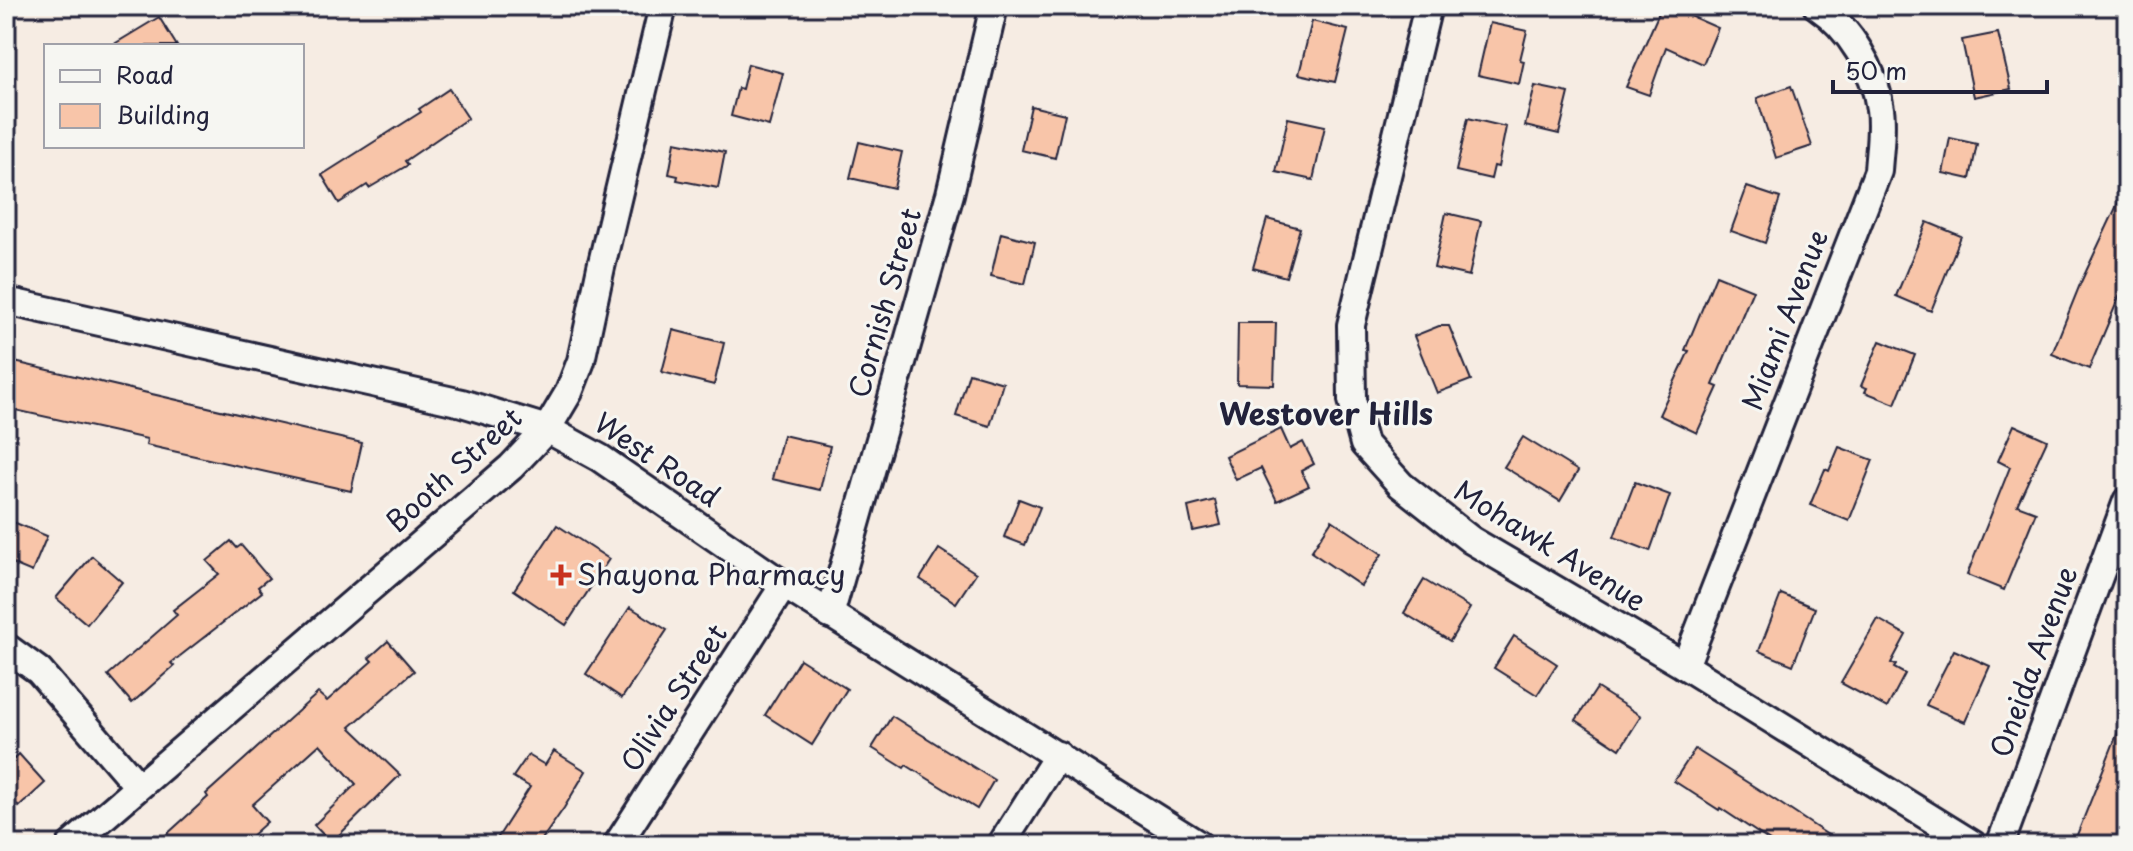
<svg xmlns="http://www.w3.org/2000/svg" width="2133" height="851" viewBox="0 0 2133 851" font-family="'Playpen Sans',sans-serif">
	<rect width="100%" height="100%" fill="#f6ece3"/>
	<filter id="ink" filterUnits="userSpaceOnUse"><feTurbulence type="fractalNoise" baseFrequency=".0125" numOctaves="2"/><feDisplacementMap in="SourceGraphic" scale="16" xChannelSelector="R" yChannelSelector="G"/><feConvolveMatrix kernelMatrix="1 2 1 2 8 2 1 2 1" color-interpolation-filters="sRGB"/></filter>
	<g filter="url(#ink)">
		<g fill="#f8c5a9" stroke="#22223b" stroke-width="2">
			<polygon points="1662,6 1668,6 1718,28 1703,64 1666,47 1649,95 1626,87"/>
			<polygon points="159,17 177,46 111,46"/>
			<polygon points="1312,21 1348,30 1335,82 1299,74"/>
			<polygon points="1490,23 1527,31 1520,60 1524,61 1519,84 1478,75"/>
			<polygon points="1998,33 2011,89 1974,97 1962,40"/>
			<polygon points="748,64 783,73 769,126 731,116 738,88 742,89"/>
			<polygon points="1535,86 1569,93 1559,134 1525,126"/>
			<polygon points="1791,86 1812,146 1776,158 1757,98"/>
			<polygon points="449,89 468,118 405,161 408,165 369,188 367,185 339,203 322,175 421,112 419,109"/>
			<polygon points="1031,106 1065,114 1055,158 1021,150"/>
			<polygon points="1288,118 1325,126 1313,180 1276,172"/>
			<polygon points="1468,118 1506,127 1498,167 1494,166 1491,179 1456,171"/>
			<polygon points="1950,138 1977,144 1970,179 1943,173"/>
			<polygon points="675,142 725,152 718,188 677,180 678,176 669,174"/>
			<polygon points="859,142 902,152 894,188 850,178"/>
			<polygon points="2127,184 2127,292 2122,290 2089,369 2052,354 2081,282"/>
			<polygon points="1747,187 1780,198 1765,243 1731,231"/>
			<polygon points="1446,213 1481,221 1469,276 1434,268"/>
			<polygon points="1267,219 1300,228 1286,277 1253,268"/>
			<polygon points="1927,222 1961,236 1931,311 1896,296"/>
			<polygon points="1001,233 1035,242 1025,284 991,276"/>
			<polygon points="1716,275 1753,290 1713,385 1718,387 1697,433 1659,415 1689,351 1685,350"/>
			<polygon points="1238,323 1276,323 1274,385 1237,384"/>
			<polygon points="1439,326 1449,326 1471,380 1437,393 1414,336"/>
			<polygon points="673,330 724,343 714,385 662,372"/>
			<polygon points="1880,341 1915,355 1895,404 1865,392 1867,388 1861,386"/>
			<polygon points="6,360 362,443 351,491 146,445 147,439 6,408"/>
			<polygon points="969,373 1003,383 990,426 956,416"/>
			<polygon points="2014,425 2047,440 2017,505 2036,512 2004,590 1967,575 2010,467 1998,461"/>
			<polygon points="1281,429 1290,449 1303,442 1314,464 1301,471 1309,486 1277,501 1261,468 1236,480 1225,456"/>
			<polygon points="783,435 830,446 820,490 772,479"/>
			<polygon points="1523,437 1578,471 1560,501 1504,467"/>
			<polygon points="1839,447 1873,460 1849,521 1810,505 1825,469 1829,471"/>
			<polygon points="1635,482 1670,495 1650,551 1614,537"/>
			<polygon points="1019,499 1040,507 1025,545 1004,537"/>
			<polygon points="1215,500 1221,525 1193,531 1188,507"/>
			<polygon points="6,519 47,536 32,572 6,561"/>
			<polygon points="1332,520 1382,554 1361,586 1311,552"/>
			<polygon points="557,525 609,559 566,625 514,590"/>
			<polygon points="231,541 237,548 241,545 269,578 258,587 262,592 171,663 174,666 132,703 108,675 177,615 173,610 219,574 207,561"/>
			<polygon points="939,549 976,573 956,603 920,579"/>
			<polygon points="92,556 122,582 87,624 56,598"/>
			<polygon points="1424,580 1470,608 1450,641 1404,613"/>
			<polygon points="1781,594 1815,608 1793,665 1759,651"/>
			<polygon points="630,607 667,630 622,698 586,674"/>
			<polygon points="1878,619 1906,635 1891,663 1896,665 1894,668 1905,674 1887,708 1841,683"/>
			<polygon points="1514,636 1557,664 1537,695 1494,668"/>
			<polygon points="388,641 414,671 350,727 400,775 331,843 314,825 356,784 320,744 252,805 267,822 241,845 155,845 208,797 206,794 318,693 327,701 372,661 369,658"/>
			<polygon points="1954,650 1990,666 1965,722 1926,705"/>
			<polygon points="800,659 847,689 812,745 765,715"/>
			<polygon points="1597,688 1641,716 1620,749 1576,720"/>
			<polygon points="2126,712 2127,835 2120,833 2115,845 2073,845"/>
			<polygon points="892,716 994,780 977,809 906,765 904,768 872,748"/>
			<polygon points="1695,749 1775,800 1843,845 1776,845 1720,808 1719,810 1674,781"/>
			<polygon points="554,751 586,771 564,808 538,845 493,845 530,787 513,777 528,755 545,765"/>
			<polygon points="19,754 45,783 19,807 6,793 6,767"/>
		</g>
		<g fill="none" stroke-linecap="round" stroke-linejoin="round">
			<g stroke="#22223b" stroke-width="32">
				<g id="minor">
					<polyline points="1428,6 1351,325 1352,400 1364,444 1401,485 1471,540 1685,666 1974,845"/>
					<polyline points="6,301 462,403 547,429 600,458 784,585 1199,845"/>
					<polyline points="830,615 950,194 994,6"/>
					<polyline points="6,647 39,671 138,786"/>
					<path d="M 1685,666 L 1878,171 C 1879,152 1883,129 1880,109 C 1875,70 1850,28 1817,6"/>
					<polyline points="71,845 511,467 547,429 569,392 581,361 601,267 663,6"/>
					<polyline points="617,845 784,585"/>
					<polyline points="1001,845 1058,755"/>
					<polyline points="2000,845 2127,501"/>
				</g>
			</g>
			<use href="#minor" stroke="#f6f6f2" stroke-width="26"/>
		</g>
	</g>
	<path fill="#c8321e" stroke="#f6f6f2" stroke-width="3" d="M557 563h8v8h8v8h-8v8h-8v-8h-8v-8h8z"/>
	<g text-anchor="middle" stroke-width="6" stroke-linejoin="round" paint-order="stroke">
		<g font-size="28" fill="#22223b" stroke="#f6f6f2">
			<text transform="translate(885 303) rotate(-74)" y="10">Cornish Street</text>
			<text transform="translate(1785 320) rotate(-69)" y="10">Miami Avenue</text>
			<text transform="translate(657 460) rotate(34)" y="10">West Road</text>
			<text transform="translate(454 470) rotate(-42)" y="10">Booth Street</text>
			<text transform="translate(1550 546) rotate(32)" y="10">Mohawk Avenue</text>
			<text transform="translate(2034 662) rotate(-70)" y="10">Oneida Avenue</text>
			<text transform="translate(674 698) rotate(-57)" y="10">Olivia Street</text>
		</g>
		<g font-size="28" fill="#22223b" stroke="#f6f6f2" text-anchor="start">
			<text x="577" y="585">Shayona Pharmacy</text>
		</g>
		<g font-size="30" font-weight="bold" fill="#22223b" stroke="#f6f6f2">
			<text x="1326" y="425">Westover Hills</text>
		</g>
	</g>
	<rect width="2133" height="851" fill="none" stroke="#f6f6f2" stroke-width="32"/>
	<rect x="16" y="16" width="2101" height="819" fill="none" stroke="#22223b" stroke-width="3" filter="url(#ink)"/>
	<rect x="44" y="44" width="260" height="104" fill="#f6f6f2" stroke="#a1a1a9" stroke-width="2"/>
	<rect x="60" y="70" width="40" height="12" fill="#f6f6f2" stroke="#a1a1a9" stroke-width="2"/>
	<text x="116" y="84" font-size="24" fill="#22223b">Road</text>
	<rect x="60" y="104" width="40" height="24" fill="#f8c5a9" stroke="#a1a1a9" stroke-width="2"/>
	<text x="116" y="124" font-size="24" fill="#22223b">Building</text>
	<path d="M1833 80v12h214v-12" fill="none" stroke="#22223b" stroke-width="4"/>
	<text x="1845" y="80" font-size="24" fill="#22223b" stroke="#f6f6f2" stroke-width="6" paint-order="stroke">50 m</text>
</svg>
